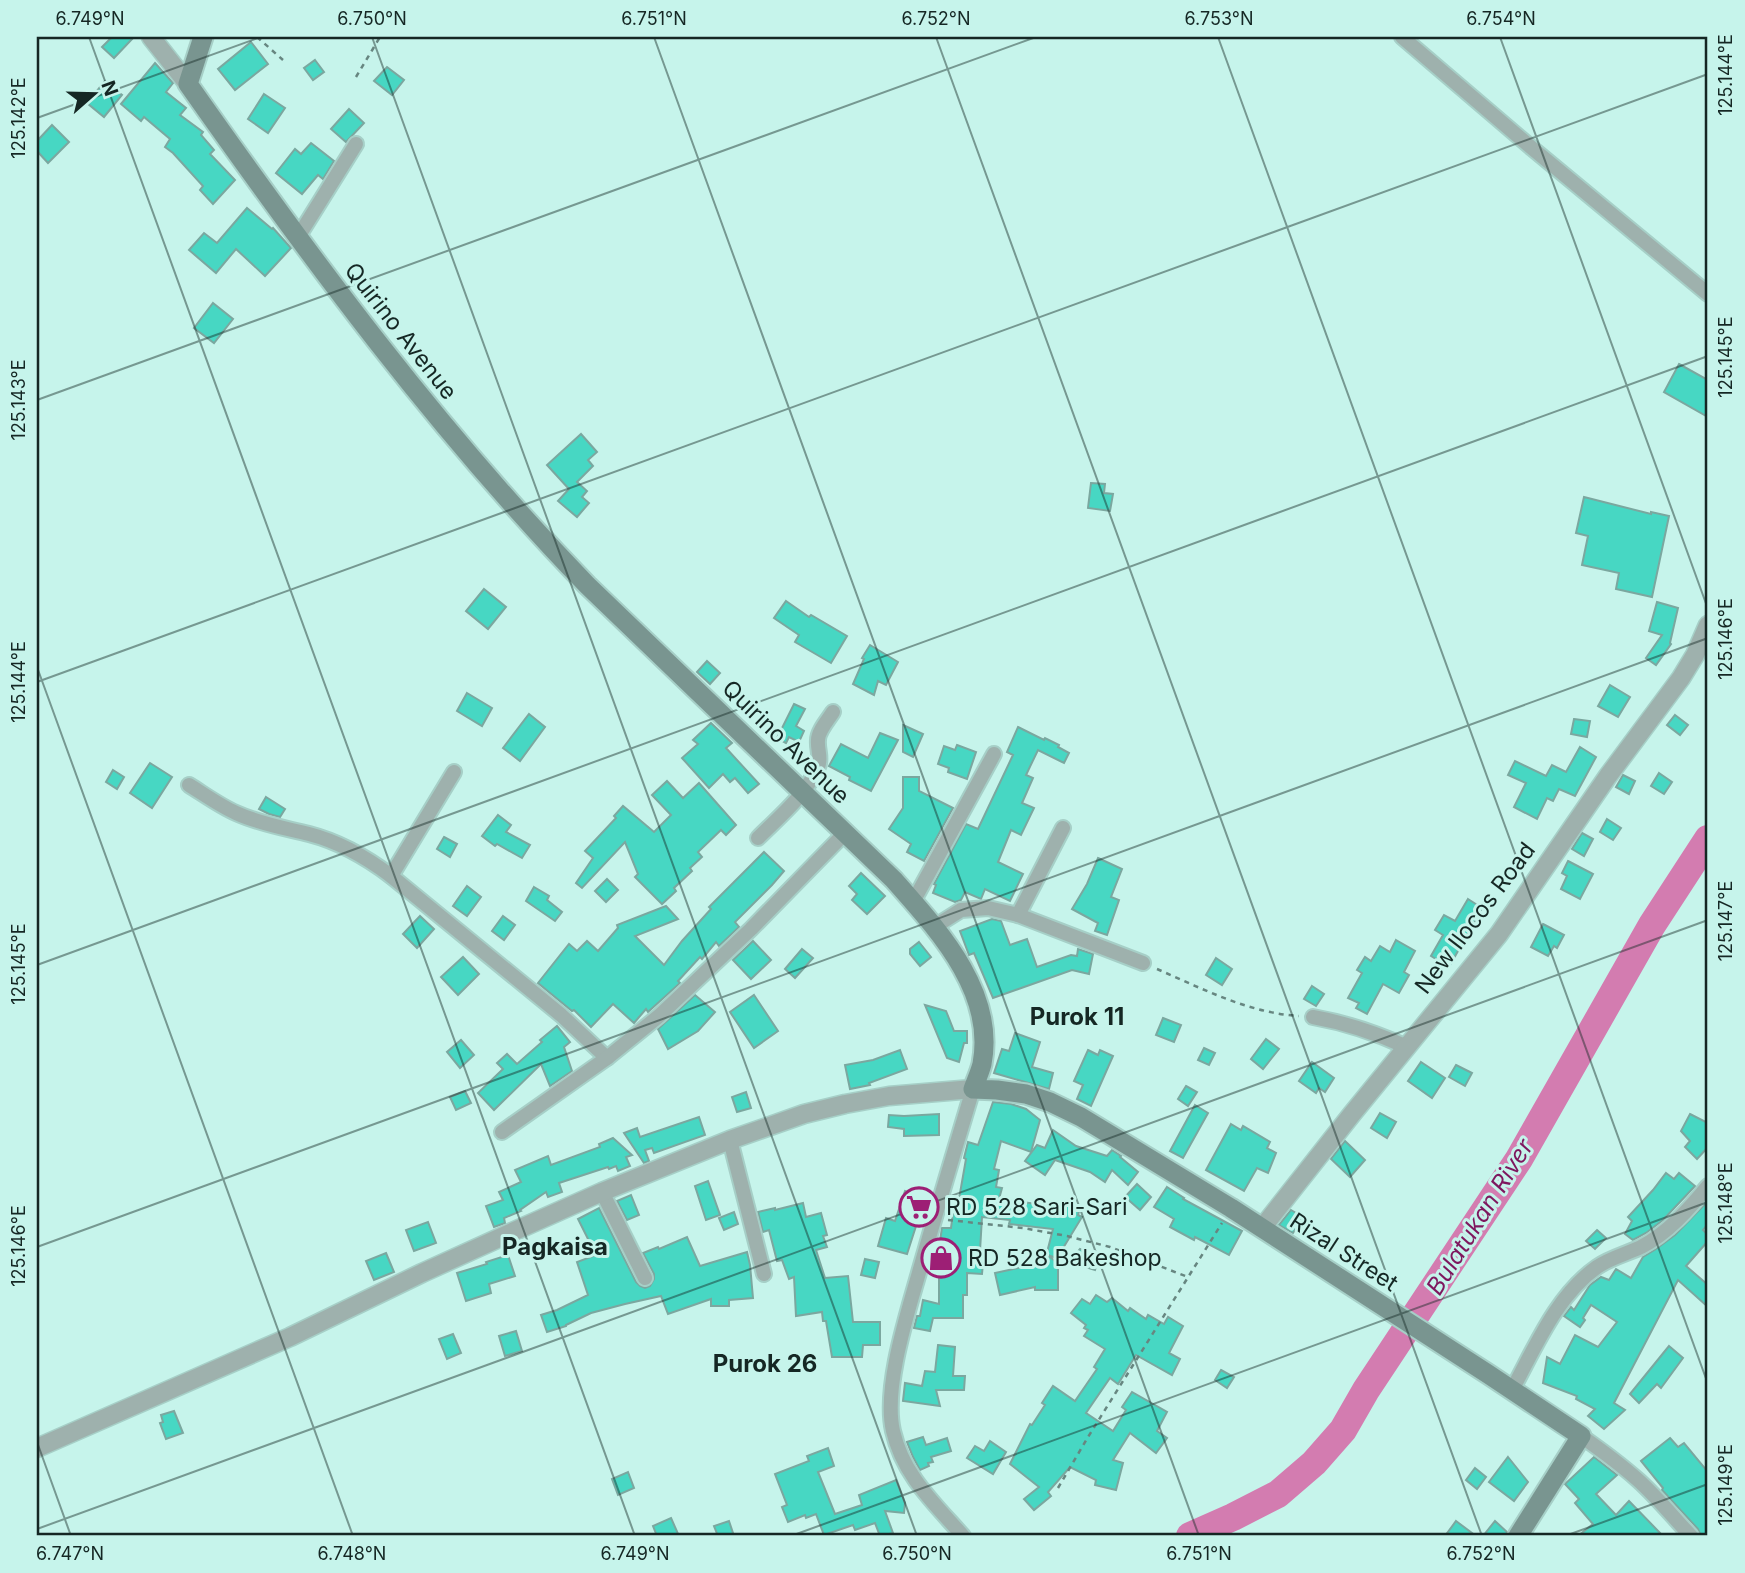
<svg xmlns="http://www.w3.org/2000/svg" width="1745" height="1573" viewBox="0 0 1745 1573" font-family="Inter,sans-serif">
	<rect width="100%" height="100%" fill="#c6f4eb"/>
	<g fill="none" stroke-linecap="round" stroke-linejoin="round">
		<polyline stroke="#d37cb0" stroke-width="28" points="1190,1536 1233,1517 1278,1494 1314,1463 1343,1430 1366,1390 1519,1159 1652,925 1708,839"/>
	</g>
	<g fill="#47d7c3" stroke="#7ba79f" stroke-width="2">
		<polygon points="112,37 134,37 114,58 102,47"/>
		<polygon points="251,42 268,64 235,90 218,69"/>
		<polygon points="315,60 324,72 313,80 304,68"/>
		<polygon points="155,63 173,83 166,92 186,108 180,115 203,132 201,135 214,150 210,154 235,180 213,204 200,190 203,186 173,153 165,147 170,139 144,117 141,121 121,104"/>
		<polygon points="387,67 404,80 392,95 374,81"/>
		<polygon points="105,81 122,95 104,117 87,103"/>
		<polygon points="264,94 285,108 268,133 248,119"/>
		<polygon points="349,109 364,123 346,142 331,129"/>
		<polygon points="52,125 69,142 48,163 37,151 37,141"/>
		<polygon points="311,143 334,161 323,179 318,175 302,194 276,173 295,149 301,154"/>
		<polygon points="247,208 272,229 273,228 291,248 265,276 236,249 216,273 189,250 204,233 217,243"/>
		<polygon points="213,303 233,319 214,343 194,328"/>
		<polygon points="1679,364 1708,380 1708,417 1664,392"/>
		<polygon points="581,434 597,452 588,460 593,466 577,482 587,491 582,497 589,503 577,517 558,501 569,489 547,465"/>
		<polygon points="1091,483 1105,484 1104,493 1113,494 1110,511 1088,508"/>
		<polygon points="1584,497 1651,514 1651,512 1669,516 1652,597 1616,589 1619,573 1582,565 1588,536 1576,533"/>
		<polygon points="484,589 506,607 488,629 466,611"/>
		<polygon points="786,601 809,617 811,615 847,636 831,663 795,642 799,635 774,618"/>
		<polygon points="1657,602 1678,608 1670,643 1671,644 1656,665 1646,658 1662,635 1649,631"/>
		<polygon points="870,645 898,662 886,685 878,681 874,695 853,684 864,659 862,658"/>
		<polygon points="707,661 720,673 710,684 697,672"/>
		<polygon points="1610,685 1630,697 1618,717 1598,706"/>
		<polygon points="467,693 492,708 482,726 457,711"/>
		<polygon points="794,704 805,709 796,726 804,731 799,742 789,737 786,743 777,738"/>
		<polygon points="529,714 545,727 520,761 503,748"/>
		<polygon points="1675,715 1688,725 1680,735 1667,725"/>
		<polygon points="1574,719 1590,721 1587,737 1571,734"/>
		<polygon points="711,723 732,743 726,748 759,784 748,793 735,778 730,782 723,774 709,788 682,758 698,744 693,740"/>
		<polygon points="903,725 923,734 913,757 903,752"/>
		<polygon points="1018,727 1044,740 1045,738 1059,745 1058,747 1069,753 1064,763 1038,750 1026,775 1033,778 1022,803 1034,808 1021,835 1011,830 998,862 1023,874 1010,901 985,889 981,899 965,892 961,900 955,902 933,893 936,885 934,884 966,824 978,829 1013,755 1007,752"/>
		<polygon points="880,733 898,740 871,791 849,780 850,777 829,766 841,744 868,758"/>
		<polygon points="957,745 976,752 967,779 948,772 949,768 938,764 944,746 955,750"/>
		<polygon points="1580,747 1596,757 1575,796 1559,789 1553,801 1547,798 1537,819 1514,807 1526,783 1508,775 1515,761 1546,776 1552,765 1566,772"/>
		<polygon points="150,763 172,777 152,808 130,793"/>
		<polygon points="113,770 124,777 117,789 106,782"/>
		<polygon points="1659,773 1672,782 1664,794 1651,786"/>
		<polygon points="1623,775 1635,781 1629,794 1616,787"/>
		<polygon points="903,777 919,777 919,791 953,808 924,861 907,852 911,844 889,829 903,808"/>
		<polygon points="667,781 683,798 699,783 736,825 726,835 721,830 698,852 702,857 690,868 692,871 674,888 676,891 662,904 635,877 638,874 625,842 582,888 576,883 593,858 585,851 616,818 614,816 623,806 654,832 671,815 652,795"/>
		<polygon points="266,797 285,809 280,817 269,814 259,809"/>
		<polygon points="498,815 511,825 506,832 530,845 522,858 497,844 495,846 482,836"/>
		<polygon points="1607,819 1621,828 1613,840 1600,832"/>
		<polygon points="1582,833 1593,839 1584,856 1572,849"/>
		<polygon points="444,837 457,844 450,857 437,849"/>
		<polygon points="764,852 784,871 772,885 735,922 739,927 719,946 716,942 702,959 700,957 678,981 680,983 648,1012 646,1009 634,1023 613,1004 591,1027 574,1010 572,1011 538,983 569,944 577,951 587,941 598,951 618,928 617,925 666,906 678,919 635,936 664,965 682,941 711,909 709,907"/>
		<polygon points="1098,858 1122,869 1111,897 1119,900 1107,935 1095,931 1098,923 1072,909 1087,884"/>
		<polygon points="1568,861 1593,874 1580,899 1561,889 1567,876 1562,873"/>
		<polygon points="861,873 885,896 867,914 852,900 857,894 849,886"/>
		<polygon points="607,879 618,890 606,902 595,891"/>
		<polygon points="467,886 481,897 467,916 453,906"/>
		<polygon points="534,887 549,896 547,900 562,912 555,921 526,901"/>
		<polygon points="1468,899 1482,908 1449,967 1431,956 1443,935 1435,930 1444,915 1455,921"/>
		<polygon points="420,916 434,929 417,948 403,934"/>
		<polygon points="503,916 515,925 504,940 492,931"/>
		<polygon points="992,919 1001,921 1010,945 1027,939 1037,967 1071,955 1077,956 1078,949 1093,954 1089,974 1072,970 993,998 974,953 969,955 960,931"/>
		<polygon points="1543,924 1564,935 1557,948 1554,946 1548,956 1531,947"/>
		<polygon points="1396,940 1415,951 1404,972 1409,975 1399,993 1383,984 1367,1014 1356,1008 1359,1003 1348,998 1362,973 1357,970 1365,957 1371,961 1380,946 1390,952"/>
		<polygon points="753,941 771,960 751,979 733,960"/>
		<polygon points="919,942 931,957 920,966 910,954 910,949"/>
		<polygon points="802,949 813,958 795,978 785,969"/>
		<polygon points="463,957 479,974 458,995 441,977"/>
		<polygon points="1216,958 1232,969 1222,985 1206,975"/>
		<polygon points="1312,986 1324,994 1316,1006 1304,999"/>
		<polygon points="695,995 715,1012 698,1031 668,1049 658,1029"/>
		<polygon points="754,995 778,1031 754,1048 730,1012"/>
		<polygon points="925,1005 946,1011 954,1031 967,1031 967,1043 964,1043 959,1062 947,1058"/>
		<polygon points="1163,1018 1181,1025 1174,1042 1156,1035"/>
		<polygon points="557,1026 570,1042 564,1047 572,1071 550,1086 541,1064 494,1110 478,1093 503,1069 497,1063 507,1054 517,1064 542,1042 540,1040"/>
		<polygon points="1015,1033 1040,1042 1032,1067 1053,1073 1049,1089 994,1073 1002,1049 1009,1051"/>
		<polygon points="1266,1039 1279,1049 1263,1069 1251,1059"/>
		<polygon points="461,1040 474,1055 460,1068 447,1052"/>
		<polygon points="1204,1048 1215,1053 1209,1065 1198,1060"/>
		<polygon points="900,1050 907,1069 869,1083 870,1085 850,1089 845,1065 873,1060"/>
		<polygon points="1088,1050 1098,1055 1100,1050 1113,1056 1091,1106 1077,1099 1083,1085 1074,1081"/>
		<polygon points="1312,1062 1334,1078 1325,1092 1319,1088 1316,1093 1299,1081"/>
		<polygon points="1421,1062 1445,1078 1432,1098 1408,1081"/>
		<polygon points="1456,1065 1472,1073 1465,1086 1449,1077"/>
		<polygon points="1186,1086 1197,1092 1188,1106 1178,1099"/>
		<polygon points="465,1091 471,1103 456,1110 450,1097"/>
		<polygon points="746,1092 751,1108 737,1112 732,1097"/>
		<polygon points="993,1102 1011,1104 1026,1109 1040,1120 1031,1152 1001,1141 994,1169 999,1170 996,1187 1002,1188 999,1199 1060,1207 1061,1202 1080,1208 1078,1215 1082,1217 1057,1258 1047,1255 1058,1263 1058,1290 1035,1290 1035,1287 1000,1295 995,1273 1037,1264 1044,1264 1053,1229 1009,1224 1010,1220 982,1217 980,1251 984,1251 982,1274 967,1273 967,1295 963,1295 963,1318 933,1318 930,1331 914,1328 917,1316 920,1316 923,1300 939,1304 939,1270 934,1270 937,1247 939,1247 942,1228 951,1228 955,1198 959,1199 966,1159 964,1158 968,1142 978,1145"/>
		<polygon points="1195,1105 1208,1113 1183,1158 1170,1151"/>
		<polygon points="1380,1113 1396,1122 1387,1138 1371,1128"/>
		<polygon points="939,1114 939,1135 904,1136 904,1129 888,1127 889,1115 904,1116"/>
		<polygon points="1690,1114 1708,1123 1708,1147 1697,1159 1685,1147 1690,1141 1681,1131"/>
		<polygon points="699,1117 705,1135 654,1153 652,1148 645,1150 649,1161 644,1163 624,1133 637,1128 640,1137"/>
		<polygon points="1231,1124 1241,1130 1243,1126 1270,1142 1267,1148 1276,1153 1268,1173 1257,1168 1244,1191 1206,1170"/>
		<polygon points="1053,1130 1076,1146 1107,1156 1112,1150 1121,1156 1120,1157 1138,1172 1128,1185 1112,1170 1105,1182 1090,1172 1055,1160 1045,1175 1025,1161 1037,1145 1045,1148"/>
		<polygon points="613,1138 632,1155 626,1157 630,1166 618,1171 616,1166 609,1169 608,1167 559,1183 562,1192 548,1197 546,1192 520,1210 521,1211 504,1218 505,1223 494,1227 486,1206 503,1200 499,1192 521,1182 515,1170 548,1156 551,1165 600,1147 599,1144"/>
		<polygon points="1345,1141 1365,1160 1350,1177 1331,1159"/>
		<polygon points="1666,1173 1674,1179 1679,1173 1695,1186 1663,1220 1646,1233 1633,1240 1625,1234 1632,1221 1628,1217 1653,1190"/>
		<polygon points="708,1181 720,1215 706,1220 695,1186"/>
		<polygon points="1137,1184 1151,1197 1140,1210 1125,1197"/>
		<polygon points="1167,1187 1184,1198 1183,1199 1242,1231 1229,1255 1195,1237 1194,1240 1170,1227 1174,1219 1154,1207"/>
		<polygon points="905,1191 925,1198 907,1254 878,1246 886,1218 895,1221"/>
		<polygon points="631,1195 639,1215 627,1220 617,1201"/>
		<polygon points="1708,1201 1708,1224 1703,1230 1708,1235 1708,1241 1686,1266 1708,1285 1708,1307 1678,1280 1614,1403 1625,1410 1604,1429 1588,1416 1595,1409 1576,1399 1577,1396 1543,1383 1547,1357 1560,1364 1575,1335 1598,1347 1617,1322 1591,1305 1583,1318 1585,1320 1580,1327 1564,1316 1571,1307 1574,1310 1590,1285 1601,1277 1609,1280 1616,1269 1631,1278 1643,1257 1656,1249 1675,1235"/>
		<polygon points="803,1203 806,1217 821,1213 827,1235 823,1236 827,1247 816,1250 825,1278 848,1276 853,1322 880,1322 880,1345 863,1345 862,1357 832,1357 826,1321 823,1321 822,1312 796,1316 794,1277 789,1279 782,1260 777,1261 769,1230 763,1232 758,1212 775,1208 775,1210"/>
		<polygon points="599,1208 636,1282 640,1286 645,1288 650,1286 654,1279 654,1274 643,1253 658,1247 659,1249 687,1237 700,1266 747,1252 750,1265 753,1298 729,1300 729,1306 711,1306 711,1299 668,1314 661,1296 625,1304 591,1313 566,1325 566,1326 547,1332 541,1315 557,1310 588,1295 577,1262 596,1255 578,1219"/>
		<polygon points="1291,1210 1303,1217 1293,1233 1279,1225"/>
		<polygon points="734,1212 738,1224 724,1230 719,1218"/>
		<polygon points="428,1222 436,1243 414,1251 406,1230"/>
		<polygon points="1597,1230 1606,1238 1595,1249 1586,1241"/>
		<polygon points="1080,1249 1099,1257 1095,1270 1069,1262"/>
		<polygon points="386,1253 394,1272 374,1280 366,1261"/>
		<polygon points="508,1255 515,1276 489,1284 491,1293 466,1301 457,1273 487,1264 486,1262"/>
		<polygon points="865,1259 879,1262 875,1278 861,1275"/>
		<polygon points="1096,1295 1107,1302 1112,1298 1128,1311 1130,1308 1146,1319 1148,1315 1164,1324 1168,1317 1183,1326 1169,1353 1180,1359 1172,1375 1136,1355 1118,1384 1110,1378 1086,1413 1113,1431 1126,1410 1122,1407 1132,1392 1167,1412 1157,1431 1167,1438 1156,1453 1130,1433 1113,1460 1123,1463 1116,1490 1095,1485 1096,1480 1070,1467 1048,1492 1051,1496 1034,1510 1024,1499 1039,1487 1010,1464 1030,1424 1032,1425 1045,1405 1042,1403 1053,1386 1075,1401 1097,1369 1094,1367 1105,1349 1084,1336 1088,1330 1084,1328 1086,1325 1071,1313 1082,1299 1090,1304"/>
		<polygon points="516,1331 522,1351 505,1356 499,1336"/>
		<polygon points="453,1334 461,1353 447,1359 439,1339"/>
		<polygon points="938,1345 955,1347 953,1376 965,1376 964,1390 936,1390 940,1406 903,1401 905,1383 922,1386 925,1371 935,1372"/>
		<polygon points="1669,1346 1683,1358 1661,1388 1657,1384 1639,1403 1630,1394"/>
		<polygon points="1221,1370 1234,1377 1227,1388 1215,1380"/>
		<polygon points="174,1411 183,1433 166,1439 160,1423 163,1422 161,1415"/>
		<polygon points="923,1437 926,1445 947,1438 951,1451 931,1457 933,1462 928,1463 929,1466 920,1470 913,1457 907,1442"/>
		<polygon points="1670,1438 1678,1447 1684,1443 1708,1472 1708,1536 1701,1536 1698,1529 1662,1490 1663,1488 1641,1461"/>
		<polygon points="990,1441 1006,1452 993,1474 967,1458 975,1446 984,1451"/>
		<polygon points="828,1448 834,1466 818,1472 835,1514 862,1505 859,1495 896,1480 905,1503 904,1513 885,1511 893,1533 880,1536 875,1523 855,1530 853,1525 824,1535 816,1514 806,1518 805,1515 788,1522 782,1507 787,1505 775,1474 809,1461 807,1456"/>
		<polygon points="1508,1457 1528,1482 1514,1501 1489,1482"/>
		<polygon points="1594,1457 1617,1475 1596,1494 1616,1515 1629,1501 1663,1536 1578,1536 1593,1524 1575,1503 1579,1499 1565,1484"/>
		<polygon points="1475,1468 1486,1477 1477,1489 1466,1480"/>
		<polygon points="628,1472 634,1488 618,1495 612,1479"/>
		<polygon points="671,1518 679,1536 657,1536 653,1526"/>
		<polygon points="729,1521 734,1536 718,1536 714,1526"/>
		<polygon points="1456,1521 1476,1536 1445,1536"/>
		<polygon points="1495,1521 1507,1532 1506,1536 1483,1536"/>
	</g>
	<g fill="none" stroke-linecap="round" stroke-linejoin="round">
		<g stroke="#a6cfc7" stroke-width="18">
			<g id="minor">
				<polyline points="1402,37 1533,149 1708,294"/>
				<polyline points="298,237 356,144"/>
				<path d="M 189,785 C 205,795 220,806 236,813 C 260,824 285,828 309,834 C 340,842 366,857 391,876 L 561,1015 L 607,1058"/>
				<path d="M 758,838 C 780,816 805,796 818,767 C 822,758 817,750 818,740 C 818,731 828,720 833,712"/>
				<polyline points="391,876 454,772"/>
				<polyline points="913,902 994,754"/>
				<polyline points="1018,915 1063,828"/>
				<polyline points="934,927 961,910 988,908 1018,915 1143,963"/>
				<path d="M 1313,1017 C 1347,1023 1376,1033 1407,1047"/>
				<polyline points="502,1132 607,1058 659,1016 751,929 845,833"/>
				<polyline points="730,1140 764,1274"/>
				<polyline points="602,1192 645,1278"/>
				<path d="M 1512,1390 C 1535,1348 1556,1296 1597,1267 C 1610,1258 1626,1254 1641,1247 C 1668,1233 1689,1209 1708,1186"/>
				<path d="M 1581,1436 C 1601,1450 1620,1464 1638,1480 C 1657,1497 1673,1517 1691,1536"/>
				<path d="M 963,1536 C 934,1503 903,1475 893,1431 C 883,1387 908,1312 920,1269 C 937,1209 955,1149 973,1089"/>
			</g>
		</g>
		<g stroke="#a6cfc7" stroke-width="21">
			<g id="tertiary">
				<polyline points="151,37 188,84"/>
				<polyline points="1262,1228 1352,1114 1499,934 1608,776 1681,678 1695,655 1708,625"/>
				<polyline points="37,1448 290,1337 422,1273 519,1229 602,1192 730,1140 804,1114 845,1104 889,1096 973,1089"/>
			</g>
		</g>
		<g stroke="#a6cfc7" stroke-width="23">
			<path id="secondary" d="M 203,37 L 188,84 C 311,259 438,431 587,585 L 894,880 C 937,929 996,991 982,1064 C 980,1072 976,1081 973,1089 L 997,1090 L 1026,1094 L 1050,1102 L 1081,1117 L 1231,1208 L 1488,1374 L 1581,1436 L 1518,1536"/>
		</g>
		<g stroke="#678680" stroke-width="2.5" stroke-dasharray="5 5" stroke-linecap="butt">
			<polyline points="257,37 283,60"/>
			<polyline points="356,77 380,37"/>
			<path d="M 1157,969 C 1203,989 1249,1013 1299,1016"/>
			<polyline points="948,1220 1023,1228 1067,1236 1110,1247 1188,1277"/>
			<polyline points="1058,1488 1088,1437 1222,1223"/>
		</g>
		<use href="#minor" stroke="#9eb1ad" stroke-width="14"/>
		<use href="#tertiary" stroke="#9eb1ad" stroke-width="18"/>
		<use href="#secondary" stroke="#799590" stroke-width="19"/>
	</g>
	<path fill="none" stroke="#152724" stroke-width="2" stroke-opacity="0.45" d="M 89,37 L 635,1536M 372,37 L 917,1536M 654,37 L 1199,1536M 936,37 L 1482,1536M 1218,37 L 1708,1384M 1500,37 L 1708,609M 37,118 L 261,37M 37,400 L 1036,37M 37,667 L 353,1536M 37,682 L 1708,74M 37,965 L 1708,356M 37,1247 L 1708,638M 37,1442 L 71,1536M 37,1529 L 1708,920M 791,1536 L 1708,1202M 1565,1536 L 1708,1484"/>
	<defs>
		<g id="supermarket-ring" transform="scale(2.0125)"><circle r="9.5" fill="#c6f4eb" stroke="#9d1f75" stroke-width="1.5"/><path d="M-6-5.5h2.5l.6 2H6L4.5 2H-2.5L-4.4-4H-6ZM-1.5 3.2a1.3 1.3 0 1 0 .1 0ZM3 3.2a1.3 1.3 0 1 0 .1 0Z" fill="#9d1f75"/></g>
		<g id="shop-ring" transform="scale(2.0125)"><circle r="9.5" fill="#c6f4eb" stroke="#9d1f75" stroke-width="1.5"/><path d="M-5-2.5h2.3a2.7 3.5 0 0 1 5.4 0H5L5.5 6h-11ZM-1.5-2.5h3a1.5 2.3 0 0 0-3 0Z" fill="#9d1f75"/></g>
	</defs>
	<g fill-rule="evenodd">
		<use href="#supermarket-ring" x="919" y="1207"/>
		<use href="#shop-ring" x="941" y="1258"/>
	</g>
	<g text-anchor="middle" stroke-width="6" stroke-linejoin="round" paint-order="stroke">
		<g font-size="23" fill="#152724" stroke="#c6f4eb">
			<text transform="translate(401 331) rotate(52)" y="8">Quirino Avenue</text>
			<text transform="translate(786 742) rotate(44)" y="8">Quirino Avenue</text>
			<text transform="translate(1475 918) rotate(-53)" y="8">New Ilocos Road</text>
			<text transform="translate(1344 1252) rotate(33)" y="8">Rizal Street</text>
		</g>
		<g font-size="23" fill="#152724" stroke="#c6f4eb" text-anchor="start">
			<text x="946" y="1215">RD 528 Sari-Sari</text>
			<text x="968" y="1266">RD 528 Bakeshop</text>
		</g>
		<g font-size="24" font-weight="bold" fill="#152724" stroke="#c6f4eb">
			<text x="1077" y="1025">Purok 11</text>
			<text x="555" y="1255">Pagkaisa</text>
			<text x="765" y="1372">Purok 26</text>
		</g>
		<g font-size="24" font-style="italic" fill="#7e175e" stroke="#c6f4eb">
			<text transform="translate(1480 1217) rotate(-58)" y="8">Bulatukan River</text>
		</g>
	</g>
	<rect width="1745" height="1573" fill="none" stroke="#c6f4eb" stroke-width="77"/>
	<g transform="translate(94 94) rotate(70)" stroke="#c6f4eb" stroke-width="5" paint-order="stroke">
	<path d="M0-5L12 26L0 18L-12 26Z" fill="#152724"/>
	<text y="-10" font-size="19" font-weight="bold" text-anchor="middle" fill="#152724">N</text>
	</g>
	<rect x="38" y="38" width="1668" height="1496" fill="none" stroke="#152724" stroke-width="2.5"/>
	<g font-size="18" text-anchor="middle" fill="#152724">
		<text x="90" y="25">6.749°N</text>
		<text x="372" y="25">6.750°N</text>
		<text x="654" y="25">6.751°N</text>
		<text x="936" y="25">6.752°N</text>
		<text x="1219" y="25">6.753°N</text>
		<text x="1501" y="25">6.754°N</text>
		<text transform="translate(1726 75) rotate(-90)" y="6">125.144°E</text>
		<text transform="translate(19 118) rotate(-90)" y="6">125.142°E</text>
		<text transform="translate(1726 357) rotate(-90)" y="6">125.145°E</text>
		<text transform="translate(19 400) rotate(-90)" y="6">125.143°E</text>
		<text transform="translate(1726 639) rotate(-90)" y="6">125.146°E</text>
		<text transform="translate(19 682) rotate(-90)" y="6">125.144°E</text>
		<text transform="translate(1726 921) rotate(-90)" y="6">125.147°E</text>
		<text transform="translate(19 964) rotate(-90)" y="6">125.145°E</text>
		<text transform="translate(1726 1203) rotate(-90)" y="6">125.148°E</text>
		<text transform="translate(19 1246) rotate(-90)" y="6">125.146°E</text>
		<text transform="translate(1726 1485) rotate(-90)" y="6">125.149°E</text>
		<text x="70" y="1560">6.747°N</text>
		<text x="352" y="1560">6.748°N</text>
		<text x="635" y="1560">6.749°N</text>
		<text x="917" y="1560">6.750°N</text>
		<text x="1199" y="1560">6.751°N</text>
		<text x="1481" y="1560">6.752°N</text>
	</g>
</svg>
